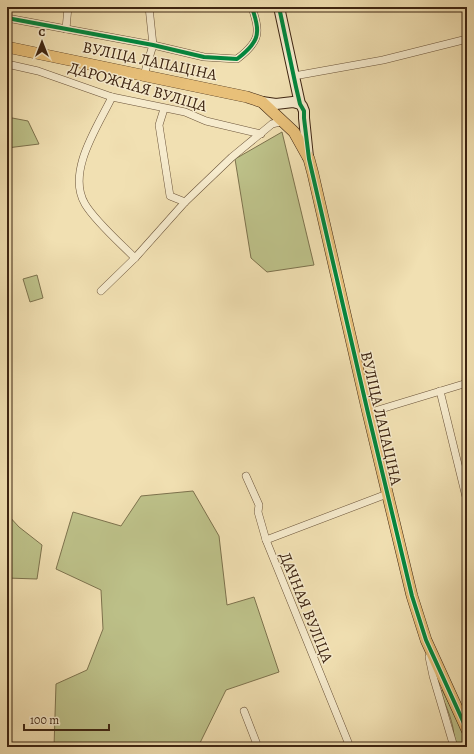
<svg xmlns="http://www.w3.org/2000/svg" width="474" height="754" viewBox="0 0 474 754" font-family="Alegreya,serif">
	<rect width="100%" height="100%" fill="#f1e0b2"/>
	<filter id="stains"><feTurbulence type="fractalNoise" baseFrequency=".005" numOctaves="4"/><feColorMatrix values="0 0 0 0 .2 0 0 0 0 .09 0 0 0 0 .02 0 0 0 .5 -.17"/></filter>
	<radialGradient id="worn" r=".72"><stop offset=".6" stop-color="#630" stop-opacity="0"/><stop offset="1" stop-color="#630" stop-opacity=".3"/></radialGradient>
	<g fill="#bdc189" stroke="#7d724d">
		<polygon points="7,117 28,121 39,144 7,148"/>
		<polygon points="282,132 314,265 267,272 251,258 235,159"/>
		<polygon points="37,275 43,298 30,302 23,279"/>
		<polygon points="193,491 219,536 227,605 254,597 279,672 226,690 198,747 54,747 56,684 87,670 103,629 101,590 56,569 73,512 121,526 141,496"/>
		<polygon points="7,514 19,527 42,545 37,579 7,578"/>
		<path d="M 441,690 L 443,691 L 467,741 L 467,747 L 459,747 L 454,740 C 455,726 446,704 439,691 Z"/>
	</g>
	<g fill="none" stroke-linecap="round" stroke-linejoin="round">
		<g stroke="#6a5339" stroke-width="8">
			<g id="street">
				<path d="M 7,18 L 153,45 L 204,57 L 237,59 C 245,53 257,43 257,32 C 258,24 254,15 252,7"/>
				<polyline points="66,29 68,7"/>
				<polyline points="7,64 38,71 112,97 185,112 206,121 261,134"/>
				<polyline points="144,75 153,45 149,7"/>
				<polyline points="294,76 383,60 467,39"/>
				<path d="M 112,97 C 98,126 66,172 85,204 C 95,221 120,243 135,258"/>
				<polyline points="164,109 159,125 170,196 185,202"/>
				<polyline points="101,291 135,258 185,202 232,157 272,124 284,121"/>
				<polyline points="440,391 467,501"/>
				<polyline points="368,413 467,383"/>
				<polyline points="246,476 259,505 258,512 266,540 350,747"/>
				<polyline points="266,540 387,494"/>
				<polyline points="429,657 433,676 454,747"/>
				<polyline points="244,711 258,747"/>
			</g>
		</g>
		<g stroke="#3d2411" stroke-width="12">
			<g id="secondary">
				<polyline points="279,7 300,104"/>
				<polyline points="262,102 276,104 293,102 300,104 302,106 304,111 304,118 308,157"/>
			</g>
		</g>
		<g stroke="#3d2411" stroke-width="12">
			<polyline id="primary" points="7,47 247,97 262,102 294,132 309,159 313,174 368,413 412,596 426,640 467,730"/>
		</g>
		<use href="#street" stroke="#f6ebcd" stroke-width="7"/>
		<use href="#secondary" stroke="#f6ebcd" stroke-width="10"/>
		<use href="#primary" stroke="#e8c079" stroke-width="11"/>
		<g stroke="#f6ebcd" stroke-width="6">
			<g id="cycleway">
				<polyline points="279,7 296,87 300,104 304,111 304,118 309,159 368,413 412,596 426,640 467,730"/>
				<path d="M 7,18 L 153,45 L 204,57 L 237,59 C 245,53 257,43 257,32 C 258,24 254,15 252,7"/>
			</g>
		</g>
		<use href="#cycleway" stroke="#00873e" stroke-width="4"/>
	</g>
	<g text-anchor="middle" stroke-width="3" stroke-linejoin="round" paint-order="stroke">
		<g font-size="16" fill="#3d2411" stroke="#f6ebcd">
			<text transform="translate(150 60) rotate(12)" y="6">ВУЛІЦА ЛАПАЦІНА</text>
			<text transform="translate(138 86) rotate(16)" y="6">ДАРОЖНАЯ ВУЛІЦА</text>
			<text transform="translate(382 418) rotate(77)" y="6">ВУЛІЦА ЛАПАЦІНА</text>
			<text transform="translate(307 607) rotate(68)" y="6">ДАЧНАЯ ВУЛІЦА</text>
		</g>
	</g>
	<rect width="474" height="754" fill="none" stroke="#f1e0b2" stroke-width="24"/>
	<rect x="8" y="8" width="458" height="738" fill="none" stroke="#3d2411" stroke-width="2"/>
	<rect x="12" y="12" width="450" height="730" fill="none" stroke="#3d2411"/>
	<g transform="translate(42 42)" stroke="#f6ebcd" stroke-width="3" paint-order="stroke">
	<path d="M0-3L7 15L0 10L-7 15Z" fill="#3d2411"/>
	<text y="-6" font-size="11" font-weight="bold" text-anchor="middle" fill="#3d2411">С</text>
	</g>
	<path d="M24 724v6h85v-6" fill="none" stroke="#3d2411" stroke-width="2"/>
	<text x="30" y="724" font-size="12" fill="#3d2411" stroke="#f6ebcd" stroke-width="3" paint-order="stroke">100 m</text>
	<rect width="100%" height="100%" filter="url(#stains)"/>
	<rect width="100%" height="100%" fill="url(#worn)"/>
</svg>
